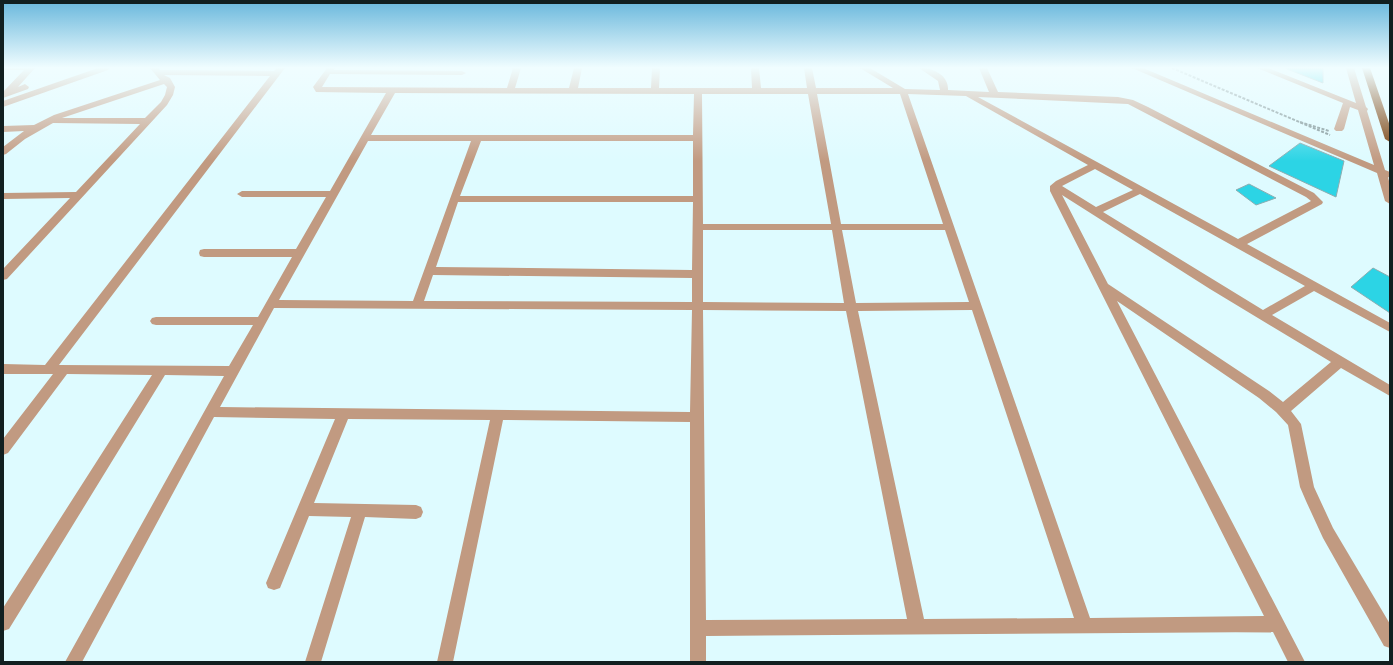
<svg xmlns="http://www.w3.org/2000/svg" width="1393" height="665" viewBox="0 0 1393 665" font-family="'PT Sans Narrow',sans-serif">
	<rect width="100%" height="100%" fill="#defbff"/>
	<g fill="#2cd4e5" stroke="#8badb1">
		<polygon points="1287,68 1323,68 1323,83 1287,69"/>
		<polygon points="1300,143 1344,161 1336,197 1269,166"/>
		<polygon points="1249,184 1276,198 1256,205 1236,190"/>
		<polygon points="1373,268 1390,277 1390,313 1351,287"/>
	</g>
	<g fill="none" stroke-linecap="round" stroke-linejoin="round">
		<g stroke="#788d90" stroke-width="2" stroke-dasharray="3 1.5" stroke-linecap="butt">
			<polyline points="1172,68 1330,135"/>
			<polyline points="1300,122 1329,131"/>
		</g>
		<g fill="#c19a81" fill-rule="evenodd">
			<polygon points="3,68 35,68 18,87 25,84 29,87 28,89 3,98 3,92 24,70 3,70"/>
			<polygon points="98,68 109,68 108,70 3,107 3,101"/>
			<path d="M 150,68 L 158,68 L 160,70 L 274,71 L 277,68 L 285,68 L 59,365 L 229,366 L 253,325 L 156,325 L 152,324 L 150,321 L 152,318 L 156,317 L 258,317 L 292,257 L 204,257 L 200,256 L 199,253 L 200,250 L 204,249 L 296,249 L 326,197 L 242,197 L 237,194 L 242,191 L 330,191 L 386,93 L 316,92 L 313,87 L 327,68 L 335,68 L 334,70 L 462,71 L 466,73 L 462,75 L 330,74 L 322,87 L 507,88 L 513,68 L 521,68 L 515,88 L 569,88 L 574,68 L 582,68 L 578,88 L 651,88 L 652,68 L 660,68 L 659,88 L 752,88 L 751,68 L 759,68 L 761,88 L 807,88 L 804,68 L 812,68 L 816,88 L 893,88 L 860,68 L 870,68 L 905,89 L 940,90 L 938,81 L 919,68 C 932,67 949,75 948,90 L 989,92 L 979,68 L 987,68 L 998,92 L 1118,97 L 1133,100 L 1148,107 L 1314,193 L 1323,202 L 1322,204 L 1247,244 L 1390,323 L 1390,332 L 1314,291 L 1272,315 L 1390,385 L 1390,396 L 1341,368 L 1291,411 L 1301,424 L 1314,487 L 1320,500 L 1333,528 L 1390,624 L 1390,648 L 1384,646 L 1323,538 L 1306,501 L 1300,487 L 1288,425 L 1276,412 L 1259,398 L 1117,301 L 1305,662 L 1288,662 L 1273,632 L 706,636 L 706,662 L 690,662 L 690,422 L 503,420 L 453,662 L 437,662 L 490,420 L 348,419 L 314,503 L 416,505 L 421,507 L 423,512 L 421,517 L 416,519 L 365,517 L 321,662 L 305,662 L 351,517 L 309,516 L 280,588 L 274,590 L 268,588 L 266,583 L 335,419 L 214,417 L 82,662 L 65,662 L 224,376 L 165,375 L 9,629 L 3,631 L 3,608 L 152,375 L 67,374 L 8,453 L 3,455 L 3,439 L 53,374 L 3,374 L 3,364 L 45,365 L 270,76 L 164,75 L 170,78 L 175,87 L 173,95 L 167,105 L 7,279 L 3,280 L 3,269 L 70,198 L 3,199 L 3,193 L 76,192 L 140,124 L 53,123 L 25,139 L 6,154 L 3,155 L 3,147 L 24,131 L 3,132 L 3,126 L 34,125 L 54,115 L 160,80 ZM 164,84 L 167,87 L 165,95 L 161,102 L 145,118 L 62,118 ZM 395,93 L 694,94 L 693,135 L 371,135 ZM 702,94 L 808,94 L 831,224 L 703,224 ZM 817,94 L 900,94 L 943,224 L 841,224 ZM 908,94 L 966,96 L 1088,165 L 1056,181 L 1050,186 L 1050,191 L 1264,616 L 1090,618 ZM 978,97 L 1128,104 L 1306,197 L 1311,201 L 1238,239 ZM 368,141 L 471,141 L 413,301 L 279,300 ZM 481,141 L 693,141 L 693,196 L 460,196 ZM 1095,169 L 1133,190 L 1096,207 L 1062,186 ZM 1140,194 L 1305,286 L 1263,310 L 1103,212 ZM 1062,195 L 1210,289 L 1331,362 L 1283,402 L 1269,391 L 1108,284 ZM 458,202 L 693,202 L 692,270 L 436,267 ZM 703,230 L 832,230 L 844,303 L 703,302 ZM 842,230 L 945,230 L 969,302 L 856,303 ZM 433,275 L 692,278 L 692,302 L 424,301 ZM 274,308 L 692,310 L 690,412 L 220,407 ZM 703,310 L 846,311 L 907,619 L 706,620 ZM 972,310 L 1074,618 L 924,619 L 858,311 Z"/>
			<polygon points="1132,68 1143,68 1374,165 1358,110 1350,107 1344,129 1342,131 1336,131 1334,129 1343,103 1257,68 1268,68 1356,103 1346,68 1354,68 1366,107 1368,109 1367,111 1385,170 1390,172 1390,178 1388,177 1390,185 1390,204 1385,201 1377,173"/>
		</g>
		<polygon fill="#733600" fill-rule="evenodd" points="1362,68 1370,68 1390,126 1390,142 1385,139"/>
	</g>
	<linearGradient id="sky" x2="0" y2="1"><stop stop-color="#68b7dc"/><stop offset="0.42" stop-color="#f0fdff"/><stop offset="1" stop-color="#f0fdff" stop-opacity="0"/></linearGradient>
	<rect width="1393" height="161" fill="url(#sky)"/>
	<rect width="1393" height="665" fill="none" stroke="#111f20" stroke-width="8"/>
</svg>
